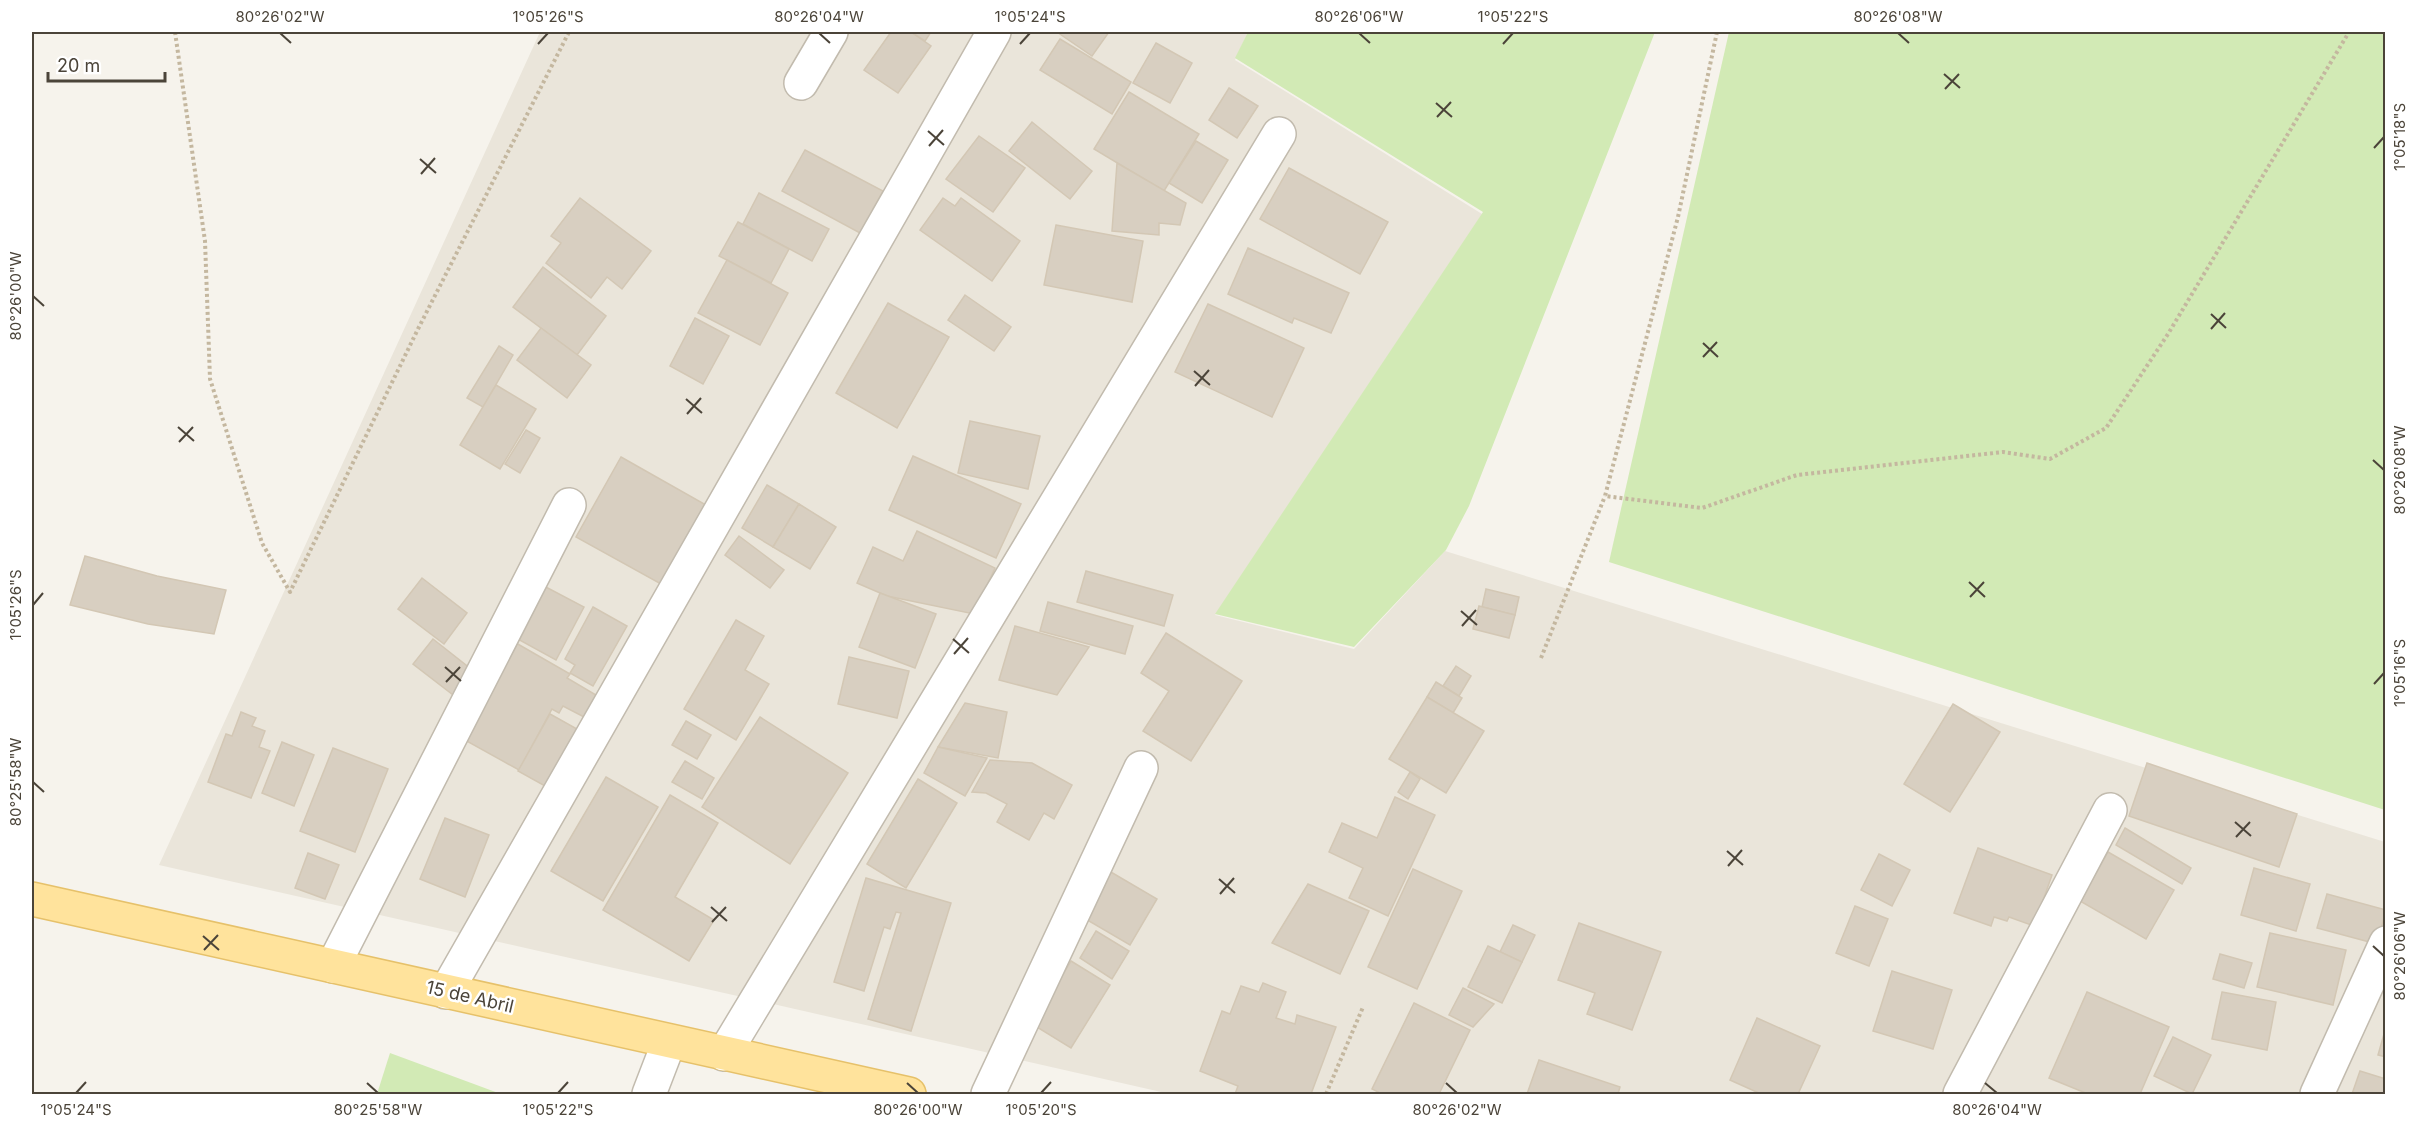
<svg xmlns="http://www.w3.org/2000/svg" width="2417" height="1126" viewBox="0 0 2417 1126" font-family="Inter,sans-serif">
	<rect width="100%" height="100%" fill="#f6f3ec"/>
	<polygon fill="#eae5da" points="540,32 1248,32 1235,60 1482,214 1215,615 1354,649 1445,551 2385,842 2385,1094 1170,1094 159,865"/>
	<g fill="#d2eab5">
		<polygon points="1248,32 1655,32 1469,506 1446,550 1354,647 1215,614 1483,212 1235,58"/>
		<polygon points="1729,32 2385,32 2385,810 1609,562"/>
		<polygon points="390,1053 501,1094 377,1094"/>
	</g>
	<g fill="#d8cfc1" stroke="#d3c7b4" stroke-width="1.5">
		<polygon points="891,32 911,32 931,46 898,93 864,70"/>
		<polygon points="911,32 931,32 925,41"/>
		<polygon points="1057,32 1109,32 1092,56"/>
		<polygon points="1060,39 1131,82 1112,114 1040,70"/>
		<polygon points="1156,43 1192,63 1170,103 1133,83"/>
		<polygon points="1229,88 1258,106 1237,138 1209,120"/>
		<polygon points="1129,92 1199,134 1164,191 1094,149"/>
		<polygon points="1032,122 1092,171 1070,199 1009,151"/>
		<polygon points="979,136 1025,168 993,212 946,179"/>
		<polygon points="1196,141 1228,160 1202,203 1169,183"/>
		<polygon points="805,150 883,191 860,233 782,191"/>
		<polygon points="1117,163 1186,203 1180,225 1159,223 1159,235 1112,231"/>
		<polygon points="1289,168 1388,222 1360,274 1260,219"/>
		<polygon points="759,193 829,229 812,261 743,224"/>
		<polygon points="580,198 651,251 622,289 607,277 591,298 546,263 561,243 551,236"/>
		<polygon points="943,198 955,206 961,198 1020,241 992,281 920,230"/>
		<polygon points="738,222 789,249 771,283 719,256"/>
		<polygon points="1056,225 1143,241 1132,302 1044,285"/>
		<polygon points="1248,248 1349,293 1331,333 1294,318 1292,323 1228,294"/>
		<polygon points="727,260 788,293 760,345 698,313"/>
		<polygon points="543,267 606,316 577,355 513,307"/>
		<polygon points="965,295 1011,327 994,351 948,320"/>
		<polygon points="888,303 949,337 897,428 836,393"/>
		<polygon points="1208,304 1304,348 1272,417 1175,372"/>
		<polygon points="695,318 729,336 703,384 670,366"/>
		<polygon points="541,328 591,365 567,398 517,360"/>
		<polygon points="499,346 513,355 483,407 467,398"/>
		<polygon points="496,385 536,409 500,469 460,445"/>
		<polygon points="970,421 1040,436 1028,489 958,473"/>
		<polygon points="526,430 540,438 520,473 505,464"/>
		<polygon points="913,456 1021,504 996,558 889,510"/>
		<polygon points="621,457 706,505 661,584 576,537"/>
		<polygon points="767,485 799,504 773,547 742,528"/>
		<polygon points="799,504 836,527 810,569 773,547"/>
		<polygon points="917,531 995,568 974,614 887,596 857,583 873,547 903,561"/>
		<polygon points="739,536 784,570 770,588 725,555"/>
		<polygon points="85,556 157,576 226,590 214,634 148,624 70,605"/>
		<polygon points="1086,571 1173,595 1164,626 1077,602"/>
		<polygon points="422,578 467,613 444,644 398,609"/>
		<polygon points="542,585 584,607 556,660 514,637"/>
		<polygon points="1486,589 1519,597 1515,615 1482,607"/>
		<polygon points="880,593 936,614 915,668 859,647"/>
		<polygon points="1048,602 1133,626 1125,654 1040,631"/>
		<polygon points="1479,606 1515,615 1509,638 1473,629"/>
		<polygon points="593,607 627,626 593,686 570,673 575,665 565,659"/>
		<polygon points="736,620 764,636 745,670 769,684 736,740 684,709"/>
		<polygon points="1015,626 1089,647 1057,695 999,680"/>
		<polygon points="1166,633 1242,681 1191,761 1143,731 1169,691 1141,673"/>
		<polygon points="433,639 476,673 457,698 413,664"/>
		<polygon points="516,643 570,674 567,678 596,695 584,717 563,706 559,713 552,709 519,770 463,739"/>
		<polygon points="849,657 909,671 897,718 838,704"/>
		<polygon points="1456,666 1471,676 1459,696 1443,686"/>
		<polygon points="1436,682 1462,698 1453,713 1427,697"/>
		<polygon points="1427,697 1484,731 1446,793 1389,759"/>
		<polygon points="965,703 1007,712 998,758 938,747"/>
		<polygon points="1953,704 2000,732 1950,812 1904,784"/>
		<polygon points="241,712 256,718 252,726 265,731 259,747 270,751 251,798 208,782 226,734 232,736"/>
		<polygon points="550,714 577,729 545,786 518,771"/>
		<polygon points="760,717 848,773 790,864 702,807"/>
		<polygon points="686,721 711,735 697,759 672,745"/>
		<polygon points="282,742 314,755 294,806 262,793"/>
		<polygon points="938,747 987,758 965,796 924,773"/>
		<polygon points="333,748 388,769 355,852 300,831"/>
		<polygon points="990,760 1032,763 1072,785 1054,819 1044,813 1029,840 997,822 1007,804 986,793 972,792"/>
		<polygon points="685,761 714,778 702,799 672,782"/>
		<polygon points="2147,763 2297,814 2279,867 2129,816"/>
		<polygon points="1410,772 1420,779 1408,799 1398,792"/>
		<polygon points="606,777 658,807 603,901 551,871"/>
		<polygon points="918,779 957,803 906,888 867,864"/>
		<polygon points="670,795 718,823 675,897 714,920 689,961 603,910"/>
		<polygon points="1395,797 1435,815 1388,916 1349,898 1363,868 1329,852 1342,823 1377,838"/>
		<polygon points="445,818 489,835 465,897 420,879"/>
		<polygon points="2125,828 2191,868 2182,884 2116,845"/>
		<polygon points="1978,848 2052,875 2034,926 2009,917 2007,921 1994,917 1991,926 1954,913"/>
		<polygon points="2108,852 2174,890 2146,939 2080,901"/>
		<polygon points="308,853 339,865 325,899 295,888"/>
		<polygon points="1879,854 1910,870 1892,906 1861,890"/>
		<polygon points="1104,868 1157,899 1130,945 1077,914"/>
		<polygon points="2254,868 2310,884 2296,931 2241,915"/>
		<polygon points="1413,869 1462,891 1417,989 1368,967"/>
		<polygon points="866,878 951,903 911,1031 868,1019 901,913 896,912 890,929 884,927 864,991 834,982"/>
		<polygon points="1308,884 1369,911 1340,974 1272,943"/>
		<polygon points="2327,894 2386,910 2377,944 2317,928"/>
		<polygon points="1855,906 1888,919 1869,966 1836,953"/>
		<polygon points="1579,923 1661,952 1632,1030 1587,1014 1595,993 1558,980"/>
		<polygon points="1513,925 1535,935 1522,962 1500,952"/>
		<polygon points="1096,931 1129,951 1112,979 1080,958"/>
		<polygon points="2270,933 2346,950 2333,1005 2257,987"/>
		<polygon points="1488,946 1522,962 1502,1003 1468,987"/>
		<polygon points="2220,954 2252,963 2244,988 2213,979"/>
		<polygon points="1071,961 1110,985 1071,1048 1032,1024"/>
		<polygon points="1892,971 1952,990 1933,1049 1873,1031"/>
		<polygon points="1263,983 1286,992 1276,1018 1295,1024 1297,1015 1336,1027 1311,1094 1235,1094 1238,1086 1200,1071 1222,1011 1230,1014 1241,986 1259,992"/>
		<polygon points="1463,988 1494,1004 1473,1027 1449,1015"/>
		<polygon points="2087,992 2169,1027 2140,1094 2088,1094 2049,1078"/>
		<polygon points="2222,992 2276,1002 2267,1050 2212,1039"/>
		<polygon points="1414,1003 1470,1030 1439,1094 1382,1094 1372,1089"/>
		<polygon points="1757,1018 1820,1046 1798,1094 1761,1094 1730,1080"/>
		<polygon points="2386,1027 2386,1057 2378,1055"/>
		<polygon points="2173,1037 2211,1055 2192,1094 2154,1076"/>
		<polygon points="1539,1060 1620,1087 1618,1094 1527,1094"/>
		<polygon points="2360,1071 2386,1079 2386,1094 2352,1094"/>
	</g>
	<g fill="none" stroke-linecap="round" stroke-linejoin="round">
		<g stroke="#c2bbae" stroke-width="36">
			<g id="minor">
				<polyline points="801,83 831,32"/>
				<polyline points="333,966 569,505"/>
				<polyline points="446,992 994,32"/>
				<polyline points="724,1054 1279,134"/>
				<polyline points="649,1094 669,1042"/>
				<polyline points="988,1094 1141,768"/>
				<polyline points="1960,1094 2110,810"/>
				<polyline points="2317,1094 2386,943"/>
			</g>
		</g>
		<g stroke="#e6c16a" stroke-width="36">
			<polyline id="major" points="32,899 909,1094"/>
		</g>
		<g stroke="#c4b79f" stroke-width="4" stroke-dasharray="3 3" stroke-linecap="butt">
			<polyline points="175,32 205,241 210,379 262,543 290,592 418,329 569,32"/>
			<polyline points="1717,32 1678,217 1605,496 1702,508 1797,475 2003,452 2050,459 2106,428 2168,334 2349,32"/>
			<polyline points="1541,658 1605,496"/>
			<polyline points="1326,1094 1363,1007"/>
		</g>
		<use href="#minor" stroke="#fff" stroke-width="33"/>
		<use href="#major" stroke="#ffe39c" stroke-width="33"/>
	</g>
	<path fill="none" stroke="#4b4439" stroke-width="2" d="M 280,33 L 291,43M 819,33 L 830,43M 1359,33 L 1370,43M 1898,33 L 1909,43M 538,44 L 548,33M 1020,44 L 1030,33M 1503,44 L 1513,33M 1944,74 L 1960,88M 1945,89 L 1959,74M 1436,103 L 1452,117M 1437,117 L 1451,102M 928,131 L 944,145M 929,146 L 943,130M 2374,148 L 2384,137M 420,159 L 436,173M 421,174 L 435,158M 33,296 L 44,306M 2211,314 L 2226,328M 2211,329 L 2225,313M 1703,343 L 1718,357M 1703,357 L 1717,342M 1194,371 L 1210,385M 1195,386 L 1209,370M 686,399 L 702,413M 687,414 L 701,398M 178,427 L 194,441M 179,442 L 193,427M 2373,460 L 2384,470M 1969,582 L 1985,597M 1970,597 L 1984,582M 33,605 L 43,593M 1461,611 L 1477,625M 1462,626 L 1476,610M 953,639 L 969,653M 954,654 L 968,638M 445,667 L 461,681M 446,682 L 460,667M 2374,684 L 2384,673M 33,782 L 44,792M 2235,822 L 2251,836M 2236,837 L 2250,822M 1727,851 L 1743,865M 1728,866 L 1742,850M 1219,879 L 1235,893M 1220,894 L 1234,878M 711,907 L 727,921M 712,922 L 726,907M 203,936 L 219,950M 2373,946 L 2384,956M 204,950 L 218,935M 367,1083 L 378,1093M 907,1083 L 918,1093M 1446,1083 L 1457,1093M 1985,1083 L 1997,1093M 76,1093 L 86,1082M 558,1093 L 568,1082M 1041,1093 L 1051,1082"/>
	<g text-anchor="middle" stroke-width="5" stroke-linejoin="round" paint-order="stroke">
		<g font-size="18" fill="#4b4439" stroke="#fff">
			<text transform="translate(470 997) rotate(13)" y="6">15 de Abril</text>
		</g>
	</g>
	<rect width="2417" height="1126" fill="none" stroke="#ffffff" stroke-width="66"/>
	<path d="M48 72v9h117v-9" fill="none" stroke="#4b4439" stroke-width="3"/>
	<text x="57" y="72" font-size="18" fill="#4b4439" stroke="#ffffff" stroke-width="4.5" paint-order="stroke">20 m</text>
	<rect x="33" y="33" width="2351" height="1060" fill="none" stroke="#4b4439" stroke-width="2"/>
	<g font-size="15" text-anchor="middle" fill="#4b4439">
		<text x="280" y="22">80°26'02"W</text>
		<text x="548" y="22">1°05'26"S</text>
		<text x="819" y="22">80°26'04"W</text>
		<text x="1030" y="22">1°05'24"S</text>
		<text x="1359" y="22">80°26'06"W</text>
		<text x="1513" y="22">1°05'22"S</text>
		<text x="1898" y="22">80°26'08"W</text>
		<text transform="translate(2400 137) rotate(-90)" y="5">1°05'18"S</text>
		<text transform="translate(16 296) rotate(-90)" y="5">80°26'00"W</text>
		<text transform="translate(2400 470) rotate(-90)" y="5">80°26'08"W</text>
		<text transform="translate(16 605) rotate(-90)" y="5">1°05'26"S</text>
		<text transform="translate(2400 673) rotate(-90)" y="5">1°05'16"S</text>
		<text transform="translate(16 782) rotate(-90)" y="5">80°25'58"W</text>
		<text transform="translate(2400 956) rotate(-90)" y="5">80°26'06"W</text>
		<text x="76" y="1115">1°05'24"S</text>
		<text x="378" y="1115">80°25'58"W</text>
		<text x="558" y="1115">1°05'22"S</text>
		<text x="918" y="1115">80°26'00"W</text>
		<text x="1041" y="1115">1°05'20"S</text>
		<text x="1457" y="1115">80°26'02"W</text>
		<text x="1997" y="1115">80°26'04"W</text>
	</g>
</svg>
